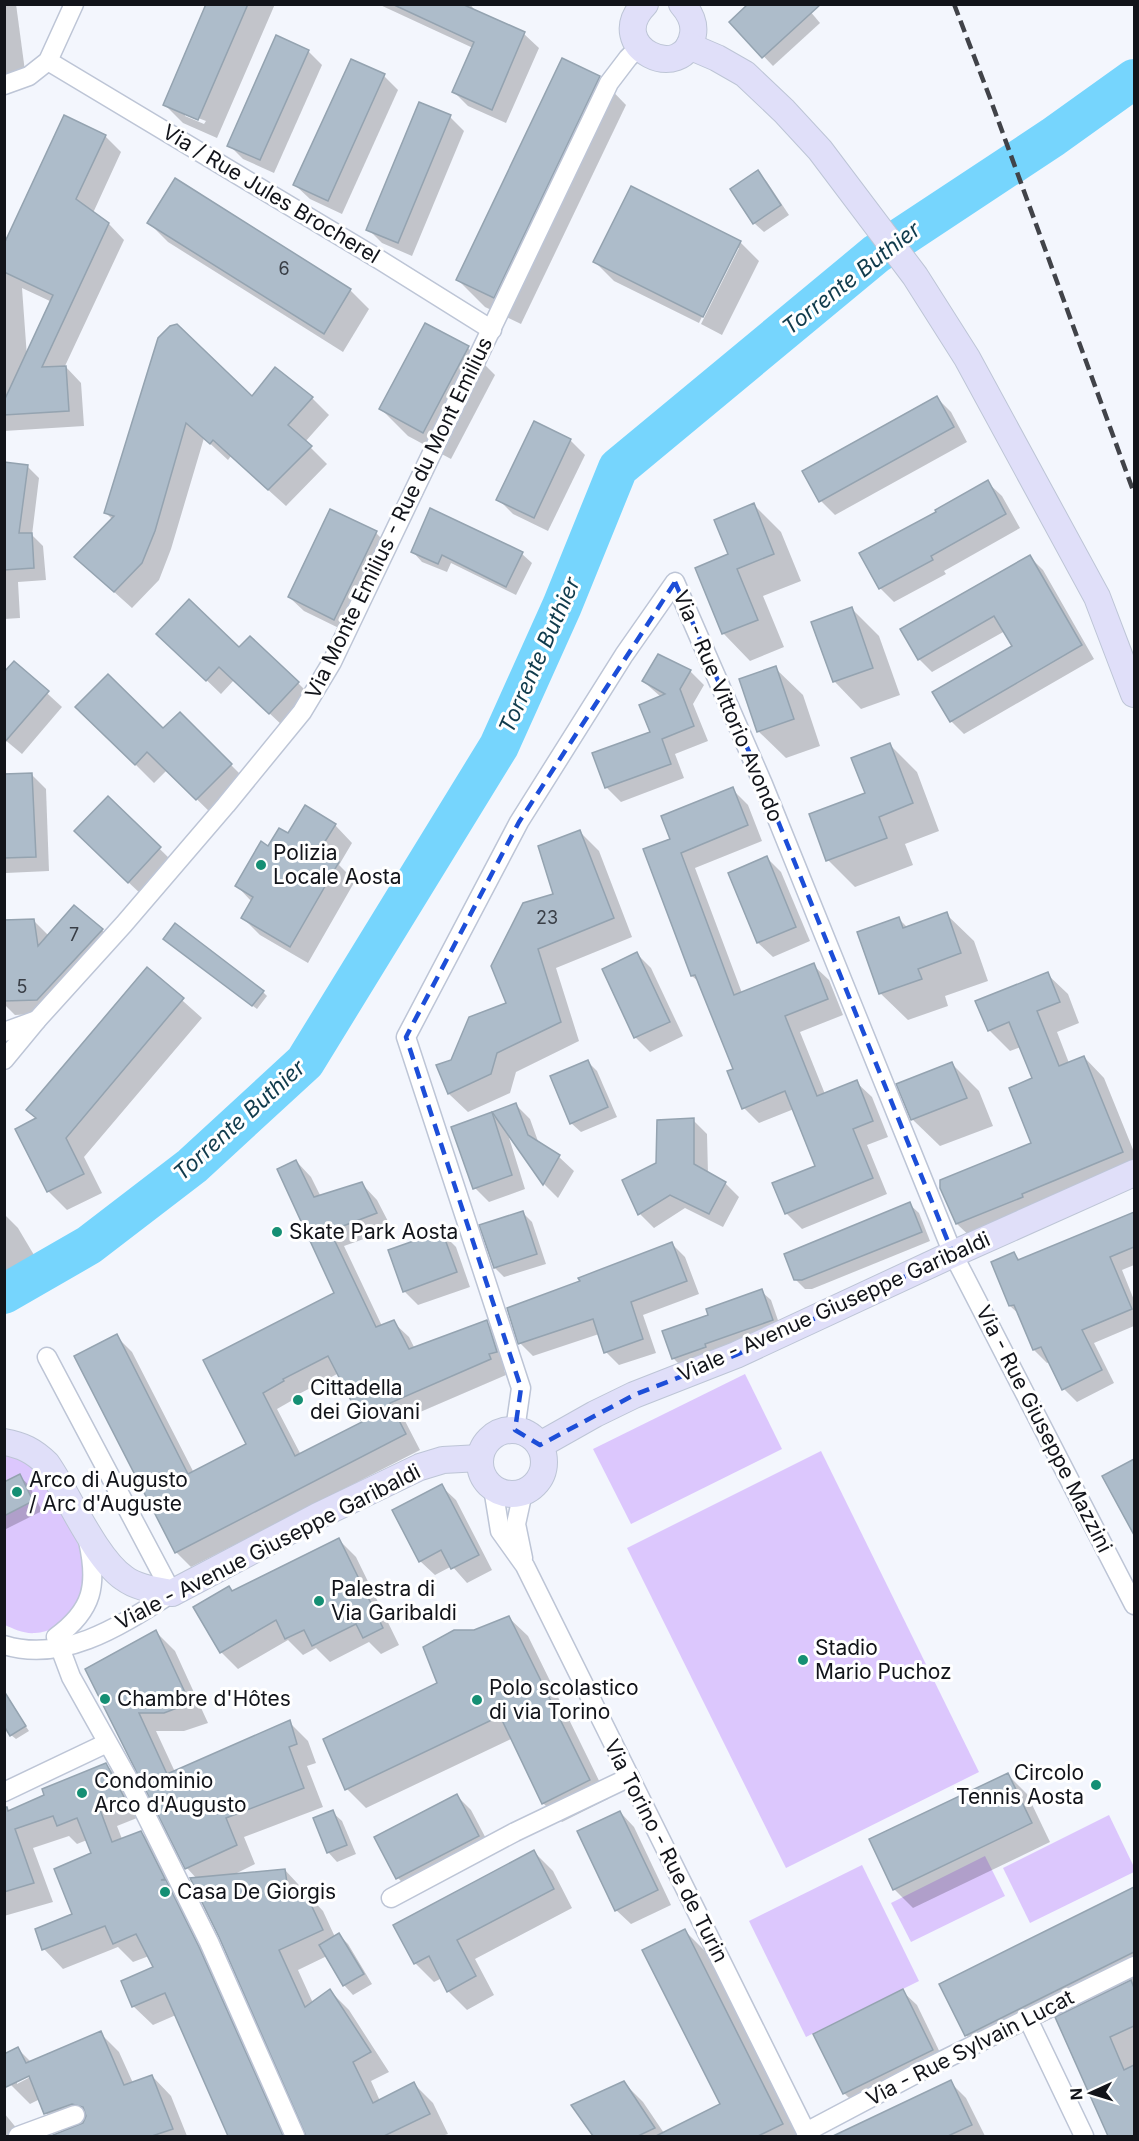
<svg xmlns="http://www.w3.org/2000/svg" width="1139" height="2141" viewBox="0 0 1139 2141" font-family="Inter,sans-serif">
	<rect width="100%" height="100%" fill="#f3f6fd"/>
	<g fill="#dcc7fd">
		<polygon points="745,1374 782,1449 631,1524 593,1449"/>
		<polygon points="821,1451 979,1772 786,1868 627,1548"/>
		<path d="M 5,1455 C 9,1455 14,1454 18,1456 C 44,1469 81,1540 85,1568 C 89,1598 66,1631 35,1633 C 24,1634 14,1629 5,1625 Z"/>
		<polygon points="1109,1815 1134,1867 1134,1872 1030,1923 1003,1868"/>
		<polygon points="985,1856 1005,1896 911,1942 891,1903"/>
		<polygon points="862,1865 919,1981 806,2037 749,1921"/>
	</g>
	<g fill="#0003" fill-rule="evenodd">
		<polygon points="4,4 16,4 25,71 4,74"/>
		<path d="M 208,4 L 275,4 L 217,138 L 183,123 L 164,104 ZM 185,113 L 206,121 L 204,124 L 185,116 Z"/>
		<polygon points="378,4 470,4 476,12 524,34 539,48 506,123 468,106 454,92 473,48"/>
		<polygon points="804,4 820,23 773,66 731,22"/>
		<polygon points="308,51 322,65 274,173 243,159 229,145"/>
		<polygon points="384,76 398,90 342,214 310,199 295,185"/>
		<polygon points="599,77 626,105 521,324 485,307 458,280"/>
		<polygon points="450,117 464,131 412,256 382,243 368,229"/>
		<path d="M 105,136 L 121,152 L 93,213 L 109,224 L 124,240 L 65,366 L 81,383 L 84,426 L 4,431 L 4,248 ZM 22,288 L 52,302 L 27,357 Z"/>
		<polygon points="758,172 767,182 789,215 764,232 754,223"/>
		<polygon points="175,180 350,290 369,309 343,352 168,242 149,223"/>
		<polygon points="740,242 759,261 722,335 701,324 739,248 736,248 699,323 614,281 595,262"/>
		<polygon points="159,339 253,398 275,369 312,398 329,415 305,442 327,464 286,506 231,456 228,460 204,438 171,549 159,580 132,608 93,573 113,520 105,512"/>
		<polygon points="468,348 495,375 451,459 408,436 381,409"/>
		<polygon points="937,398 951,412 967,442 835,515 821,501"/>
		<polygon points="535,423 571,441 585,455 548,531 513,514 498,499"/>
		<polygon points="4,464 27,466 39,478 32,535 43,546 46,580 18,582 20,618 4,619"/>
		<polygon points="987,482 1002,496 1020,528 944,571 946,574 894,602 880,588 938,512"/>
		<polygon points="754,505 781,532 801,581 763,596 784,647 750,661 723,633 730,555"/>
		<polygon points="431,510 522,554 532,563 516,595 451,563 447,572 422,562 413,552"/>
		<polygon points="376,533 390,547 349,633 304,611 289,597"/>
		<polygon points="1030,557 1043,570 1094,659 964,734 951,721 1014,647 1005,631 932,672 919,659"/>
		<polygon points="851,608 879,636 900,695 861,709 834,681"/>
		<polygon points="173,648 240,650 298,683 312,697 284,727 234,680 221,694"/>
		<polygon points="14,663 62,707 22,754 4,739"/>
		<polygon points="775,668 803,695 820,746 786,758 758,731"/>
		<polygon points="690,671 704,685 693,704 708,741 675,754 684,778 621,802 607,788 594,754 652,733 661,697 643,681"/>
		<polygon points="78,707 163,730 180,714 250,784 216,818 167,770 154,783"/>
		<polygon points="890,745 917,772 939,831 905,844 913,865 855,887 828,860 867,794"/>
		<polygon points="31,774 46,789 49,871 6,873 4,871 4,776"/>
		<polygon points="732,789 748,805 762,841 695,868 742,993 813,965 829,980 843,1015 800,1032 825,1094 856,1082 872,1097 888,1137 867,1145 887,1194 802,1229 786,1213 817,1167 794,1109 759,1123 744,1108 735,1070 700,983 692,976 645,850 672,840"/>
		<polygon points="108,798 174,863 143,896 90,846"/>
		<polygon points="335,825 352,843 339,865 355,881 308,963 260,935 243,918 252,902 237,886 269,848 289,835"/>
		<polygon points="580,832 599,851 632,937 556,968 579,1041 516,1072 510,1093 468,1112 449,1094 508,1004 555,895"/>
		<polygon points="767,858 781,872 810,941 773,957 758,943 730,874"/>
		<polygon points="946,914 974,941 988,981 945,996 948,1006 908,1020 880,993 899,919 908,928"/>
		<polygon points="33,920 49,936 102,930 116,944 52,1013 15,1015 4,1004 4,921"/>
		<polygon points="169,943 263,992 267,996 257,1009"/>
		<polygon points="637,954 651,968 683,1036 650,1052 635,1037 604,970"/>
		<polygon points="147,969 202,1018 84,1157 102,1193 67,1210 48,1191 17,1130 38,1119"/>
		<polygon points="1047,974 1068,994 1079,1023 1057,1032 1069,1063 1084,1057 1104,1078 1134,1152 1134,1177 978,1244 957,1224 1033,1144 1034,1079 1021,1047 1010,1051 989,1030"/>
		<polygon points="588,1062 597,1071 617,1117 581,1132 571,1123"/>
		<polygon points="952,1064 979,1091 993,1126 940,1146 912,1119"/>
		<polygon points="516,1105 530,1119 539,1144 559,1157 574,1171 558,1198 544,1184 507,1131 525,1189 489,1202 475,1188 491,1114 498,1120"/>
		<polygon points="693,1120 707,1134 708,1174 725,1183 739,1197 723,1227 685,1208 654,1228 640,1214 624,1181 657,1164"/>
		<path d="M 296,1161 L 311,1177 L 321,1197 L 362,1184 L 377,1200 L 392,1229 L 344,1246 L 382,1326 L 393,1322 L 409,1337 L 415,1349 L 486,1322 L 502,1337 L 512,1367 L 504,1370 L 506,1375 L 404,1419 L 420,1450 L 191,1567 L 176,1552 L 116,1336 L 132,1352 L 194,1473 L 248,1445 L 205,1361 L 336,1294 ZM 339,1373 L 364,1422 L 301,1455 L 277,1409 L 298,1397 L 297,1395 Z"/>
		<polygon points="909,1204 919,1213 930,1241 812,1289 805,1289 795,1279"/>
		<polygon points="523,1213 532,1222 546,1264 504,1277 495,1268"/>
		<polygon points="1134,1214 1134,1265 1122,1270 1134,1300 1134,1326 1094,1343 1114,1383 1077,1402 1064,1389 1050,1362 1047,1363 1034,1350 1020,1315 1010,1306 1014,1254 1021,1261"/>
		<polygon points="6,1216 18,1228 34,1255 4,1272"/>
		<polygon points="442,1233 456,1247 470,1287 418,1305 404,1291"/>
		<polygon points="672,1244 685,1257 699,1294 643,1315 656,1353 619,1365 606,1352 599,1334 533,1356 520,1343 582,1282"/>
		<polygon points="761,1291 771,1300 781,1329 682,1367 673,1358 710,1315"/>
		<polygon points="1134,1460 1134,1525 1126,1517 1104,1477"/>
		<polygon points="19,1476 29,1485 42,1511 4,1530 4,1484"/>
		<polygon points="441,1486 456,1500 492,1570 467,1583 452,1566 435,1575 420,1561 394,1511"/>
		<polygon points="339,1540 356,1557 399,1645 381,1654 369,1642 330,1662 316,1648 303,1655 288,1640 238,1669 221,1652 233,1592"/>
		<polygon points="509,1618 528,1636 608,1799 562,1822 543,1803 513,1738 366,1808 347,1789 439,1684 474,1631"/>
		<polygon points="156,1632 175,1651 208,1723 184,1731 156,1731 175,1772 289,1722 308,1741 316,1763 307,1766 323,1807 244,1837 255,1864 233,1875 285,1870 323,1911 335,1937 339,1935 348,1944 372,1984 353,1995 344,1985 327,1956 298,1970 313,2003 330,1991 349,2010 389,2072 371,2081 380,2101 414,2084 433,2103 448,2134 442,2136 307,2136 307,2131 197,1879 187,1868 87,1670"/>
		<polygon points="14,1709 29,1731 16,1739 11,1735"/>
		<polygon points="106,1765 125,1784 142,1816 117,1826 122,1839 141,1832 160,1852 293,2136 230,2136 176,2015 153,2025 133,2006 155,1968 149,1956 133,1962 118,1947 63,1969 44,1949 37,1930 74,1914 93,1854 87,1840 77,1844 69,1836 33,1848 53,1902 4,1916 4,1815"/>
		<polygon points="1008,1775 1027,1794 1050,1842 913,1908 894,1889"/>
		<polygon points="457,1796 471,1810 492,1850 412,1893 398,1878 376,1838"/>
		<polygon points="332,1812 342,1821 356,1854 337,1862 328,1852"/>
		<polygon points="620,1812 634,1827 671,1905 631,1924 616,1910"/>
		<polygon points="534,1852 553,1871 572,1908 475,1959 494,1995 467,2010 448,1991 442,1978 434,1982 415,1963 395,1925"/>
		<polygon points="1134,1888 1134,2136 1112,2136 1102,2120 1057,2016 983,2052 966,2035 941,1985"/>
		<polygon points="684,1930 705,1951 798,2136 679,2136 675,2129 722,2105"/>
		<polygon points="902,1991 917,2005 946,2065 859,2108 844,2093 815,2034"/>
		<path d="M 100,2033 L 119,2052 L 133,2083 L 152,2076 L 171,2096 L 187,2136 L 52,2136 L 64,2132 L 46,2113 L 40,2099 L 30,2104 L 11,2085 L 18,2049 L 31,2062 ZM 35,2072 L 36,2074 L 17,2084 L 17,2080 Z"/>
		<polygon points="950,2082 966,2098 985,2136 866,2136 860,2125"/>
		<polygon points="624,2083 643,2102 666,2136 594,2136 573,2105"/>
		<polygon points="4,2113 23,2136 4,2136"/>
	</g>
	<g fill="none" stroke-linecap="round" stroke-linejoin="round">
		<polyline stroke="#76d5fd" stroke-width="40" points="4,1294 89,1245 192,1166 305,1062 499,746 562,606 618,468 876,254 1053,137 1134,79"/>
	</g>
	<g fill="#adbcca" stroke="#94a3b0" stroke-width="1.5" fill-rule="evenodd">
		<polygon points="206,4 248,4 198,120 163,105"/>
		<polygon points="392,4 462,4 525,32 492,110 452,92 474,42"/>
		<polygon points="748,4 821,4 762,58 729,22"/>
		<polygon points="276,35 309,50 260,160 227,146"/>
		<polygon points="562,58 600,76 494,298 456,280"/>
		<polygon points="351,59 385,74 328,201 293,185"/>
		<polygon points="419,102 451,115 398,243 366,230"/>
		<polygon points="64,115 106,135 76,199 109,223 42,367 66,366 69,411 4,415 4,401 53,295 4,272 4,244"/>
		<polygon points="758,170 781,205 753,224 730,189"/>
		<polygon points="175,178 351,289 324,334 147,223"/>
		<polygon points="631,186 741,241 703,317 593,262"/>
		<polygon points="425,323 469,346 423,433 379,409"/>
		<polygon points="177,324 252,396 275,367 313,397 288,425 312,446 268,490 213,440 210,444 186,423 155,531 142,563 114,592 74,557 114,516 104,513 158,338 170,326"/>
		<polygon points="937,396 954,427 819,502 802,471"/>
		<polygon points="534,421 571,439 534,518 496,500"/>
		<polygon points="4,462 28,465 19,533 32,533 34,568 4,570"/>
		<polygon points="988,480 1006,514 931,556 933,560 879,589 859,553 936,512 935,510"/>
		<polygon points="754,503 774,554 737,569 758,620 722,634 695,568 728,554 714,520"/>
		<polygon points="430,508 523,552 506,587 442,555 438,564 411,552"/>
		<polygon points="330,509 377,531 334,620 288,597"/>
		<polygon points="1030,555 1082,645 950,722 932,692 1012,646 994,616 918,660 900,629"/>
		<polygon points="189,599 239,647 250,636 299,682 269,714 219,667 206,681 156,634"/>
		<polygon points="852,607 873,668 833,682 811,622"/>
		<polygon points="658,654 691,670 680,689 694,726 662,739 671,764 605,788 592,753 650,732 639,705 665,694 642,681"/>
		<polygon points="14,661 49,691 4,743 4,672"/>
		<polygon points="776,666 794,719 757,732 739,679"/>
		<polygon points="108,674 163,728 180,712 232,764 196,800 147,752 135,765 75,707"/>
		<polygon points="890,743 913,803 879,817 887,838 826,861 809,814 865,793 851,758"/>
		<polygon points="32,773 36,857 4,858 4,774"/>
		<polygon points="733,787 748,825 681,853 734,995 814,963 828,999 785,1016 817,1096 857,1080 873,1121 853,1129 873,1178 785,1214 772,1183 815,1166 785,1091 742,1109 727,1071 733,1069 695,975 691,976 643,849 670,839 661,816"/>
		<polygon points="108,796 161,847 128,883 74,831"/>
		<polygon points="305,805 336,824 319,851 339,862 290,947 241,918 253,897 235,886 261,841 268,846 279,828 288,833"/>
		<polygon points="580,830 614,918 538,949 561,1022 497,1053 491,1074 448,1094 436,1065 451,1060 469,1017 506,1003 491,966 523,903 553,894 538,846"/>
		<polygon points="767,856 796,927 757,943 728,873"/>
		<polygon points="74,905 103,929 37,1000 4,1001 4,920 34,919 38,946"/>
		<polygon points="947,912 961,953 918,969 922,979 879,994 857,932 899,917 903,928"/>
		<polygon points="175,923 264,991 252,1006 163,939"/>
		<polygon points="637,952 670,1022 634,1038 602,969"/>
		<polygon points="147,967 184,998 66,1138 84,1174 47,1192 15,1129 36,1118 26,1110"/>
		<polygon points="1048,972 1060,1002 1037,1011 1059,1066 1084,1056 1123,1152 1022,1194 1023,1197 956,1224 940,1188 940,1180 1031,1143 1009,1088 1032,1078 1009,1022 988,1031 975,1001"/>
		<polygon points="588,1060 608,1107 570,1124 550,1076"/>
		<polygon points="952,1062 967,1098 911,1120 896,1084"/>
		<polygon points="516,1103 528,1135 560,1155 543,1185 492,1112"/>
		<polygon points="492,1112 512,1175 473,1189 451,1127"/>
		<polygon points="694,1118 694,1164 726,1182 709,1214 670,1195 638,1215 622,1180 656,1163 657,1120"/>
		<path d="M 296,1160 L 314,1197 L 362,1182 L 377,1213 L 330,1231 L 376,1327 L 394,1320 L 409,1349 L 487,1320 L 497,1352 L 489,1354 L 491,1359 L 390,1403 L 406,1434 L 175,1553 L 74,1356 L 117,1334 L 188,1474 L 246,1444 L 203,1360 L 334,1293 L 277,1169 ZM 328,1356 L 362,1422 L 295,1456 L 263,1393 L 284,1381 L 283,1379 Z"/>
		<polygon points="910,1202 922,1232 802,1280 794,1280 784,1254"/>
		<polygon points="523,1211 537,1254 494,1268 479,1225"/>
		<polygon points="1134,1212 1134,1247 1110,1257 1132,1309 1082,1330 1102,1370 1062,1390 1041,1347 1033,1350 1014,1305 1009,1306 991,1262 1014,1252 1018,1260"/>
		<polygon points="442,1231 457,1272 403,1292 388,1250"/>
		<polygon points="672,1242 687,1281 631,1302 643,1339 604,1353 593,1319 518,1344 507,1308 580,1281 578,1278"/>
		<polygon points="762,1289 773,1320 705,1344 706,1347 672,1359 662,1331 708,1315 706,1309"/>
		<polygon points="1134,1459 1134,1535 1102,1476"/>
		<polygon points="20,1474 33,1501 4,1516 4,1482"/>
		<polygon points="442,1484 479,1555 451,1569 441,1550 419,1562 392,1510"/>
		<polygon points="339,1538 383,1628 363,1638 356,1624 312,1646 304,1630 285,1639 276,1620 220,1653 193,1607 229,1586 232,1591"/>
		<polygon points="509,1616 590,1780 542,1804 500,1716 345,1790 323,1739 437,1683 423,1647 454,1630 474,1630"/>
		<polygon points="156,1630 190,1703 164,1713 139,1713 167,1774 290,1720 297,1744 289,1747 304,1788 226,1818 237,1845 185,1869 85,1669"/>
		<polygon points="4,1691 26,1726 10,1736 4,1726"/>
		<polygon points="106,1763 124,1797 99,1807 112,1842 141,1831 165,1879 161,1880 166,1880 199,1947 283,2136 228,2136 165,1993 132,2007 121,1981 153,1967 136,1934 113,1944 105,1926 42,1950 35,1929 72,1914 54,1869 91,1853 77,1818 57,1826 53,1816 15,1829 34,1883 4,1892 4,1807 7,1807 8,1811 44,1795 42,1789"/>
		<polygon points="1008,1773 1032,1823 893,1890 869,1839"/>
		<polygon points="457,1794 479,1836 396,1879 374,1837"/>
		<polygon points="333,1810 347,1845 327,1853 313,1818"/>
		<polygon points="620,1811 658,1890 615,1911 577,1831"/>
		<polygon points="534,1850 554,1889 457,1940 476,1976 447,1992 429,1956 414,1964 393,1925"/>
		<polygon points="285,1869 289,1897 304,1890 323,1930 279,1950 305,2007 330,1989 371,2052 353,2062 373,2103 414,2082 430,2114 384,2136 306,2136 219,1937 190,1878"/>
		<polygon points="1134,1887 1134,1952 965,2036 939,1984"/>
		<polygon points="685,1929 783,2124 758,2136 656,2136 720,2104 642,1950"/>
		<polygon points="339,1933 364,1974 343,1986 319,1945"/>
		<polygon points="1131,1980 1134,1988 1134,2026 1110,2037 1124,2070 1134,2065 1134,2136 1108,2136 1055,2017"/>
		<polygon points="903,1989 933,2050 843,2094 813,2034"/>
		<polygon points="101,2031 124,2085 152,2075 173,2129 152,2136 54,2136 53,2135 83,2123 86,2116 83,2107 72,2104 44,2114 29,2076 4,2088 4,2054 18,2047 26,2063"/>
		<polygon points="951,2080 972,2125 948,2136 833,2136"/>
		<polygon points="624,2081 655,2128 638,2136 593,2136 571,2105"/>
	</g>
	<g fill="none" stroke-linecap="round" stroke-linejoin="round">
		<g stroke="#bdc5d6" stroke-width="21">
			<g id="street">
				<polyline points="48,61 380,260 492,330"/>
				<polyline points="4,85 29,76 48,61 74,4"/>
				<polyline points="4,1032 37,1020"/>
				<polyline points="4,1060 37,1020 124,924 226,805 302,712 332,662 609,83 628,58 639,47"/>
				<polyline points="515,1430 521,1388 406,1037 519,822 624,655 675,582 763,784 953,1254 1134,1605"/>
				<polyline points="493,1488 500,1531 525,1566 808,2136"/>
				<polyline points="523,1492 516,1524 523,1558"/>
				<path d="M 88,1541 C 98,1585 93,1610 56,1637 L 71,1677 L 127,1777 L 209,1942 L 295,2136"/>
				<path d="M 4,1645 C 65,1664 123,1624 172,1593 L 47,1357"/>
				<polyline points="4,1792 107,1743"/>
				<polyline points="391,1898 515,1832 630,1777"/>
				<polyline points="1028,2019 1084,2136"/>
				<polyline points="806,2132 927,2068 1134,1966"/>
				<polyline points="18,2136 75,2115"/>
			</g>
		</g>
		<g stroke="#bdc5d6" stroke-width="28">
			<g id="secondary">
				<path d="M 645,4 C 602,47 685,86 693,34 C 695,22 690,13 682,4"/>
				<polyline points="689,46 717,58 745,74 784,111 820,150 915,276 967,358 1097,597 1134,694"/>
				<circle cx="512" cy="1462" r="32"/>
				<path d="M 4,1442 C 22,1445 34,1451 47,1464 C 68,1494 95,1558 124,1578 C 137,1588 156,1590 172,1593 L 318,1516 L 420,1467 L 443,1460 L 480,1458"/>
				<polyline points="540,1445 595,1414 634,1395 736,1355 953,1254 1134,1173"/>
			</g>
		</g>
		<use href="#street" stroke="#fff" stroke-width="18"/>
		<use href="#secondary" stroke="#e0dff9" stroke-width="26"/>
		<polyline stroke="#414349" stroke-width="4.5" stroke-dasharray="12 6" stroke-linecap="butt" points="954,4 990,98 1134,493"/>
	</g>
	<path fill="none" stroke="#1d4ed8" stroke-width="4.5" stroke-dasharray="12 8" stroke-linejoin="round" d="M 675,582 L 763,784 L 953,1254 L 736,1355 L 634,1395 L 540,1445 L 515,1430 L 521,1388 L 406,1037 L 519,822 Z"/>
	<g fill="#158f74" stroke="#fff" stroke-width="2">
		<circle cx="261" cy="865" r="6"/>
		<circle cx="277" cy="1232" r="6"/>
		<circle cx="298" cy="1400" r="6"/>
		<circle cx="17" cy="1492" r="6"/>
		<circle cx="319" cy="1601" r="6"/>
		<circle cx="803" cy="1660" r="6"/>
		<circle cx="105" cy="1699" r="6"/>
		<circle cx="477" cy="1700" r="6"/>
		<circle cx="1096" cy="1785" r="6"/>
		<circle cx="82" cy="1793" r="6"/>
		<circle cx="165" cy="1892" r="6"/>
	</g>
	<g text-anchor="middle" stroke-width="6" stroke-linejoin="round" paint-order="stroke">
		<g font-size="18" fill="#393e46">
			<text x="284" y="275">6</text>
			<text x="547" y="924">23</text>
			<text x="74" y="941">7</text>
			<text x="22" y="993">5</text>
		</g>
		<g font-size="21" fill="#12141a" stroke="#fff">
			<text transform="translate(271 194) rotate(31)" y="7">Via / Rue Jules Brocherel</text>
			<text transform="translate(399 518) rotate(-64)" y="7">Via Monte Emilius - Rue du Mont Emilius</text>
			<text transform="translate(728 706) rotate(67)" y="7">Via - Rue Vittorio Avondo</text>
			<text transform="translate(834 1307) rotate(-24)" y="7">Viale - Avenue Giuseppe Garibaldi</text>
			<text transform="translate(1044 1429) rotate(63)" y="7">Via - Rue Giuseppe Mazzini</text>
			<text transform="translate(268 1547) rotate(-27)" y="7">Viale - Avenue Giuseppe Garibaldi</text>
			<text transform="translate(666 1851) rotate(63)" y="7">Via Torino - Rue de Turin</text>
			<text transform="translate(970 2048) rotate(-27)" y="7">Via - Rue Sylvain Lucat</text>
		</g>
		<g font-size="21" fill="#12141a" stroke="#fff" text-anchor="start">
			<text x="273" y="860">Polizia<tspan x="273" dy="24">Locale Aosta</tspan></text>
			<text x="289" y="1239">Skate Park Aosta</text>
			<text x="310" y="1395">Cittadella<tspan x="310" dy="24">dei Giovani</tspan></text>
			<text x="29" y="1487">Arco di Augusto<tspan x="29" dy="24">/ Arc d'Auguste</tspan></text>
			<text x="331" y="1596">Palestra di<tspan x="331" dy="24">Via Garibaldi</tspan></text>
			<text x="815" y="1655">Stadio<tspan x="815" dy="24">Mario Puchoz</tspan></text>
			<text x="489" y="1695">Polo scolastico<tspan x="489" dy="24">di via Torino</tspan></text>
			<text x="117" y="1706">Chambre d'Hôtes</text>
			<text x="1084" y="1780" text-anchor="end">Circolo<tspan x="1084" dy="24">Tennis Aosta</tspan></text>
			<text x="94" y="1788">Condominio<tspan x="94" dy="24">Arco d'Augusto</tspan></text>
			<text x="177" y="1899">Casa De Giorgis</text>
		</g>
		<g font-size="22" font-style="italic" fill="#103b4c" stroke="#fff">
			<text transform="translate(851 278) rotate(-38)" y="8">Torrente Buthier</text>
			<text transform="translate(539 655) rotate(-66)" y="8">Torrente Buthier</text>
			<text transform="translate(239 1120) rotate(-42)" y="8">Torrente Buthier</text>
		</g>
	</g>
	<rect width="1139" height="2141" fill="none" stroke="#12141a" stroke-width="12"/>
	<g transform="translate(1091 2093) rotate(266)" stroke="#ffffff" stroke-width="4.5" paint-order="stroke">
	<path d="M0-4.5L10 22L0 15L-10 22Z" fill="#12141a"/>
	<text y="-9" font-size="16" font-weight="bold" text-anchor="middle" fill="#12141a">N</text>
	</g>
</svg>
